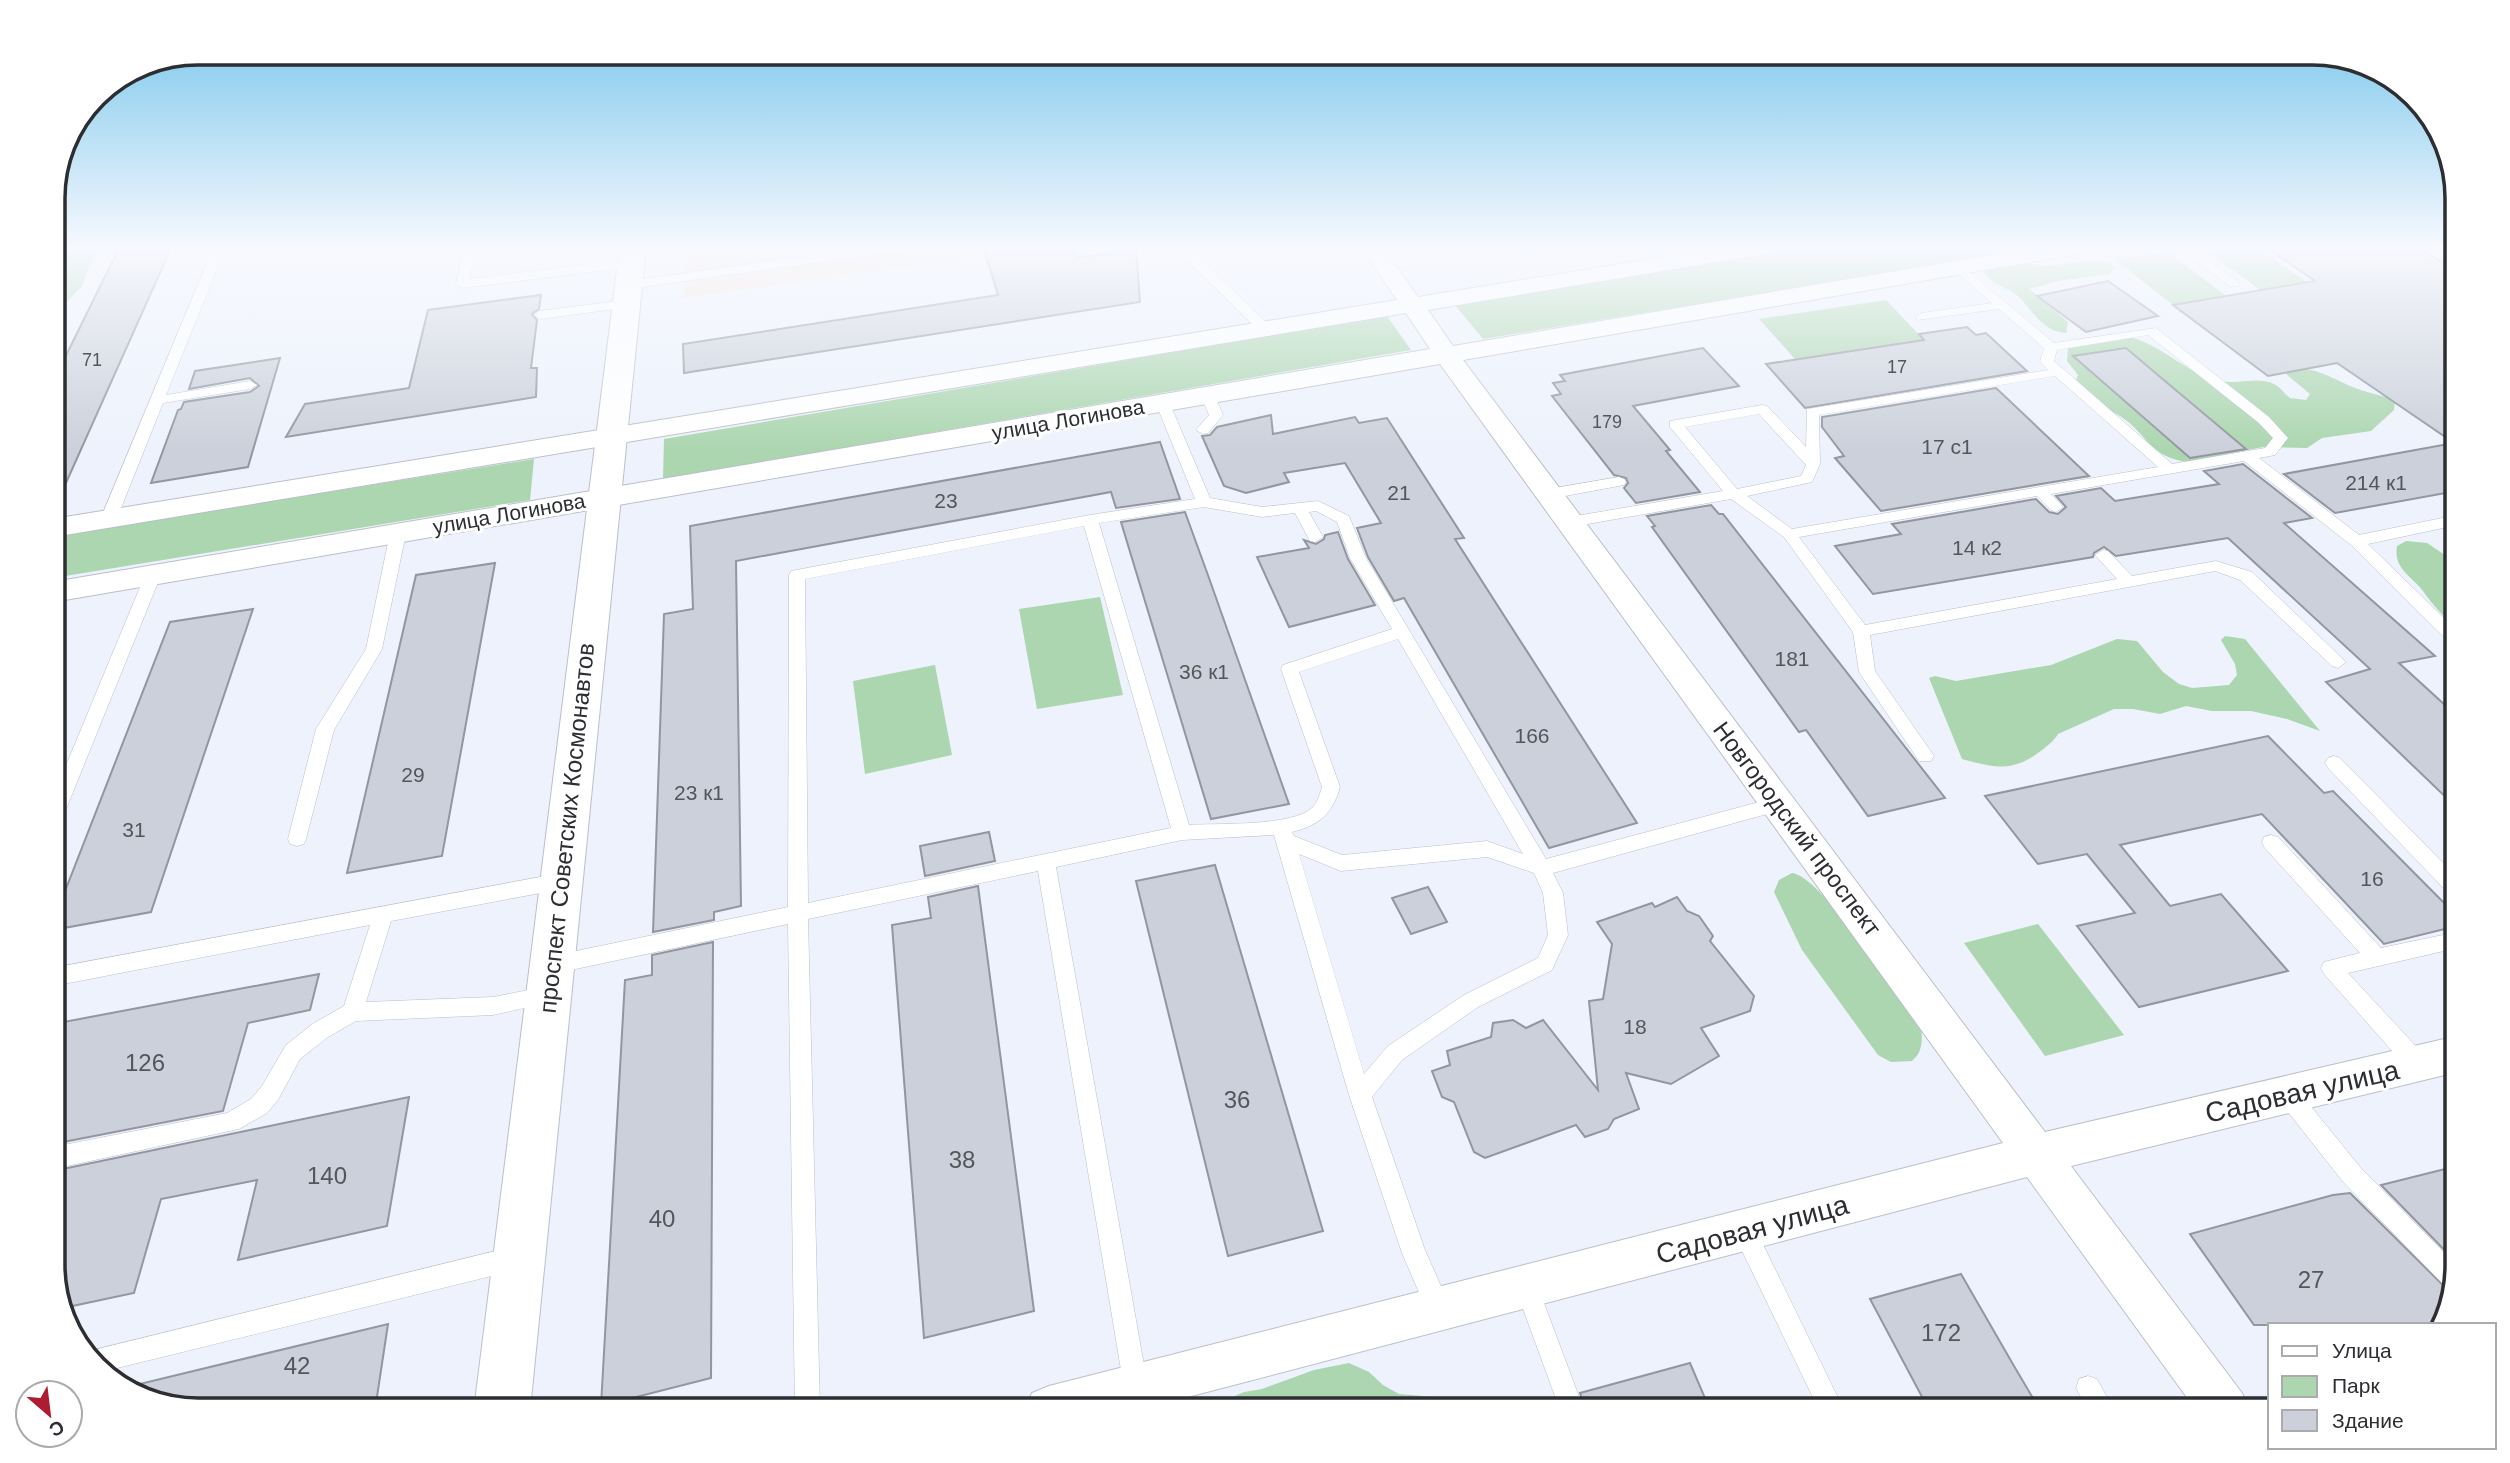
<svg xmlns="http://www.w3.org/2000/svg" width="2510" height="1463" viewBox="0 0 2510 1463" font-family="Helvetica,sans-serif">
	<rect width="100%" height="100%" fill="#edf2fc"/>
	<polygon fill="#f9e3d6" points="687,246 1054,246 683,298"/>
	<g fill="#abd6af">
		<polygon points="53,246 104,246 94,255 82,286 65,304 61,317 64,337 53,352"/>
		<polygon points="1809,246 2051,246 1483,339 1454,304"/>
		<polygon points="2199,246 2255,246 2317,289 2270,297"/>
		<polygon points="2168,252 2237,304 2183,313 2116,260"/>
		<path d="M 2093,261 L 2109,262 L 2115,267 L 2109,274 L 2058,281 L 2029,289 L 2068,322 L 2066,333 C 2043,332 2033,311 2019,297 C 2008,286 1991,286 1984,271 L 1985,269 L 2015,262 L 2047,266 Z"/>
		<polygon points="1886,300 1924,340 1795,359 1759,319"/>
		<polygon points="1387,316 1411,350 663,479 664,439"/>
		<path d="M 2113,334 C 2159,338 2180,372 2221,381 C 2238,385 2258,376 2274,384 C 2281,387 2284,394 2290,398 L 2306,400 L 2310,394 L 2286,374 C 2304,358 2339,383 2358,389 C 2369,393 2380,395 2391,399 L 2395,401 L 2394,410 L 2371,431 L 2322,438 L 2307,448 L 2263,447 L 2186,462 C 2147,455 2148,434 2120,416 C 2105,407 2083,404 2072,390 L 2078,375 L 2067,361 L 2068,348 L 2078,339 Z"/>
		<polygon points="534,459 530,500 53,578 53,536"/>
		<path d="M 2406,541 L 2427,543 L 2457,563 L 2457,627 C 2442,616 2434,606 2423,591 C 2412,576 2393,569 2397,546 Z"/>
		<polygon points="1100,597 1123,695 1037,709 1019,609"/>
		<path d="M 2225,636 L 2245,639 L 2320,731 L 2287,719 L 2251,711 L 2212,711 L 2186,706 L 2160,714 L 2133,709 L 2114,709 L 2058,734 C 2054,741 2049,744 2042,750 C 2012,773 1996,768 1962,759 L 1929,678 L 1935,676 L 1956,681 L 2051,665 L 2117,639 L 2137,641 L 2163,672 L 2179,684 L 2192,688 L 2229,685 L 2237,675 L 2235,664 L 2221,640 Z"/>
		<polygon points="935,665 952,755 865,774 853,681"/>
		<path d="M 1792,873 C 1821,876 1900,996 1921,1024 C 1922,1038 1924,1051 1912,1061 L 1891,1062 L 1878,1055 L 1802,950 L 1774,892 L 1779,880 Z"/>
		<polygon points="2038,924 2124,1035 2045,1056 1964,943"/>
		<polygon points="1349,1363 1369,1372 1383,1385 1399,1394 1434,1397 1388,1410 1203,1410 1244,1392 1262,1389 1314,1370"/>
	</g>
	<g fill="#cbd0da" stroke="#91969f" stroke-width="2">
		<polygon points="120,246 172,246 53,512 53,382"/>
		<polygon points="983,246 1068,246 1079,257 1117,253 1125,246 1136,246 1140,302 684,373 683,344 998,295"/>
		<polygon points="2264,246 2416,246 2457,272 2457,491 2335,513 2284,474 2454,443 2337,363 2268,376 2173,305 2315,281"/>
		<polygon points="2108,281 2158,316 2086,332 2037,296"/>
		<polygon points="541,295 539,309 532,314 537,320 531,368 537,368 536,397 286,437 305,404 409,388 428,310"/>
		<polygon points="1967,327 1976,335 1986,333 2027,371 1805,408 1766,364 1924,340 1919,334"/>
		<polygon points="1703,348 1739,386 1633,406 1670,450 1666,451 1700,492 1636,503 1624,488 1628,483 1626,478 1614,475 1552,396 1561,394 1553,383 1565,381 1560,375"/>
		<polygon points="2126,348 2159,376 2246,449 2190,458 2073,356"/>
		<polygon points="280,358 248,467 151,483 178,410 181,409 184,402 250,392 259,386 250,378 189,389 195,371"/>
		<polygon points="1996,388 2089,476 1881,511 1835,458 1844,456 1822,427 1822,417"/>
		<polygon points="1271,415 1273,434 1355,417 1359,423 1387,418 1464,538 1455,539 1637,823 1549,848 1404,598 1394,601 1368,557 1357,528 1381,523 1345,463 1284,473 1289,482 1246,493 1224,486 1202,436 1210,435 1217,427"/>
		<polygon points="1160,442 1180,499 1116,508 1111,492 736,561 741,906 714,912 714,920 653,932 664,614 693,609 690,526"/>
		<polygon points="2243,464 2312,518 2284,523 2435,656 2399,663 2457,716 2457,808 2326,682 2370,669 2228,538 2116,556 2104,547 2094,553 2093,557 1873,594 1835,546 1901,534 1892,524 2036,499 2049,512 2058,514 2066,507 2056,496 2101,488 2115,501 2219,484 2204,471"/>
		<polygon points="1711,505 1719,514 1723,514 1945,798 1868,816 1806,730 1799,732 1652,527 1655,526 1647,516"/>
		<polygon points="1185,512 1209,578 1289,804 1211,819 1121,522"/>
		<polygon points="1338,532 1348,559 1375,605 1289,627 1257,557 1309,548 1304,540 1316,544 1324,539 1325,535"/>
		<polygon points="495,563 442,856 347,873 416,575"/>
		<polygon points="253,609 151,912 53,930 53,922 170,622"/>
		<polygon points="2268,736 2324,793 2333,791 2457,916 2457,926 2384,944 2262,814 2120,845 2170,906 2221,894 2288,971 2139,1007 2077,926 2135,913 2087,854 2038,864 1985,796"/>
		<polygon points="989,832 995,861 925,876 920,846"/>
		<polygon points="1215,865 1323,1231 1228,1256 1136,881"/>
		<polygon points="978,886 1034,1311 924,1338 892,925 931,918 928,897"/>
		<polygon points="1428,887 1447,922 1411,934 1392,898"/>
		<polygon points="1677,897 1687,911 1699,916 1713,936 1710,941 1754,996 1750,1011 1701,1028 1719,1056 1671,1084 1626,1073 1639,1109 1614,1119 1608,1129 1585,1137 1576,1125 1485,1158 1474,1152 1454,1102 1442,1097 1432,1071 1450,1065 1447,1051 1491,1037 1493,1023 1513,1020 1526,1028 1543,1020 1598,1090 1589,1001 1603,999 1612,944 1597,922 1652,903 1655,907"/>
		<polygon points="713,942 711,1378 601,1406 625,980 652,975 652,955"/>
		<polygon points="319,974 310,1010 248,1023 223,1111 53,1144 53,1024"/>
		<polygon points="409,1097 387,1226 238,1260 257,1180 161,1199 134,1293 63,1308 53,1274 53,1171"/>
		<polygon points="2457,1166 2457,1263 2381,1185"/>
		<polygon points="2350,1193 2450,1292 2442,1325 2254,1325 2190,1234 2333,1195"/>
		<polygon points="1961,1274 2014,1366 2040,1410 1929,1410 1870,1299"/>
		<polygon points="388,1324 375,1410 198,1410 123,1388"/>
		<polygon points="1690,1363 1710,1410 1586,1410 1580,1393"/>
	</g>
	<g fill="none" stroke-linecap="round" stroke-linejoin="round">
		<g stroke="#babfc9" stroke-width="1">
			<g id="service">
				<polygon points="214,246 226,246 166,395 250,381 257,385 250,389 163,403 117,518 114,521 104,521 101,518"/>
				<polygon points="465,246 477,246 469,279 631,259 637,263 631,267 462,288 456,284"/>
				<polygon points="883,246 913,246 907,250 628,289 622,285 628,281"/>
				<polygon points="1070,246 1123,246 1117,250 1079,254"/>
				<polygon points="1173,246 1186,246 1270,326 1270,332 1260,332"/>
				<polygon points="1651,246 1664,246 1679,262 1669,265"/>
				<polygon points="2175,246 2189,246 2240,283 2238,286 2230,286"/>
				<path d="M 1958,263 L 2054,343 L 2156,328 L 2269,417 L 2288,438 L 2275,455 L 2259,458 L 2359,535 L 2457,515 L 2457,525 L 2368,544 L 2457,631 L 2457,646 L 2451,644 L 2351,545 L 2244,461 L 2051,494 L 2063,507 L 2056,512 L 2051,510 L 2037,496 L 1799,537 L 1865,625 L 2117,579 L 2095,555 L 2103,550 L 2108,551 L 2132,576 L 2216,561 L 2252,572 L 2346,662 L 2338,668 L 2332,666 L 2240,580 L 2215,571 L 1870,635 L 1875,671 L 1934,756 L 1931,761 L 1919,761 L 1859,672 L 1853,632 L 1784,537 L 1731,499 L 1570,527 L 1565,525 L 1562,522 L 1565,519 L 1570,517 L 1723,491 L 1670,427 L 1670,421 L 1762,405 L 1767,406 L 1806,447 L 1807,409 L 2048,370 L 2040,362 L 2044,348 L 1999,309 L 1917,320 L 1916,317 L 1922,313 L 1992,303 L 1954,270 L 1954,264 ZM 2148,335 L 2259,423 L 2273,438 L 2265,448 L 2172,464 L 2054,361 L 2057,350 ZM 2055,376 L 2158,467 L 1792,529 L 1747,496 L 1812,482 L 1820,464 L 1819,415 ZM 1759,414 L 1806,465 L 1801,476 L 1737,489 L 1685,427 Z"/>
				<polygon points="626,300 630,301 630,307 540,319 534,315 540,311"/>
				<polygon points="1208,392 1215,396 1223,415 1208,433 1203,434 1196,430 1209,415 1201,396"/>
				<path d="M 1163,400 L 1170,404 L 1210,498 L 1262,507 L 1318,501 L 1349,516 L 1366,558 L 1546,859 L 1778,797 L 1784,799 L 1787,804 L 1784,809 L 1778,811 L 1553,873 L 1563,893 L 1568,935 L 1552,970 L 1478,1007 L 1402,1060 L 1372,1097 L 1425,1250 L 1451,1309 L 1448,1318 L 1439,1321 L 1430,1318 L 1402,1253 L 1349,1095 L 1274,835 L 1182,840 L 1056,867 L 1148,1388 L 1145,1397 L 1136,1400 L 1127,1397 L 1124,1388 L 1038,871 L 808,919 L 820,1410 L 795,1410 L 788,924 L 552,974 L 545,971 L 542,965 L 545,959 L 552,956 L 788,907 L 789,575 L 791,571 L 1090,515 L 1195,499 L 1156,404 ZM 1204,507 L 1262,517 L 1295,513 L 1310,541 L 1315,542 L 1323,537 L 1309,512 L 1316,511 L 1337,522 L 1350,558 L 1392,629 L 1283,665 L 1281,669 L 1322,787 C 1320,794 1318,801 1313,807 C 1293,827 1218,823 1189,825 L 1099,523 ZM 1084,526 L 1171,828 L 808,903 L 805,579 ZM 1398,639 L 1523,854 L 1487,841 L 1342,855 L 1294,836 L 1292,832 C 1319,825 1332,815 1340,787 L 1299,672 ZM 1299,854 L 1341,871 L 1487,857 L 1534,873 L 1543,893 L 1548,935 L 1538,958 L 1464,995 L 1388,1046 L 1364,1074 Z"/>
				<polygon points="1619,477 1624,479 1626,482 1624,485 1549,499 1542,494 1549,489"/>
				<polygon points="398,528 406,533 382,649 334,730 306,839 304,844 297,846 290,844 288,839 316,729 366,649 390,533"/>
				<polygon points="153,570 161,575 62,819 60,824 53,826 53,797 145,575"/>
				<polygon points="2334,756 2340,758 2457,877 2457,897 2450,895 2328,768 2325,763 2328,758"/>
				<polygon points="2271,835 2278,837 2381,948 2457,932 2457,948 2348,973 2425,1056 2428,1063 2425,1070 2417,1073 2409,1070 2324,974 2321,968 2324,962 2360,953 2264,847 2262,842 2264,837"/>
				<polygon points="562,873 569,875 572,881 569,887 562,889 391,921 366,1002 493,997 549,986 556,989 559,995 556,1001 493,1015 356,1021 328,1037 300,1059 278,1100 267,1113 239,1129 53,1169 53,1147 227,1113 251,1099 262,1086 286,1045 314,1023 344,1006 370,925 53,986 53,968"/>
				<polygon points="2288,1085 2296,1088 2360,1167 2457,1266 2451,1290 2446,1287 2344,1183 2280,1102 2277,1095 2280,1088"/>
				<polygon points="1745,1221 1753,1224 1844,1410 1819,1410 1733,1232 1737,1224"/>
				<polygon points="516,1246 524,1250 528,1258 524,1266 516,1270 105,1371 86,1352"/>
				<polygon points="1527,1275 1535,1279 1584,1410 1560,1410 1515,1287 1519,1279"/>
				<polygon points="2088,1376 2097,1379 2114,1410 2088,1410 2076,1388 2079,1379"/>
			</g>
		</g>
		<g stroke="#babfc9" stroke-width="2">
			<polygon id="minor" points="1360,246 1382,246 1418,297 1730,246 1782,246 1779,251 1771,253 1428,310 1453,346 2045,246 2095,246 2092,251 2084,253 1463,360 2045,1132 2457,1036 2457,1072 2071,1166 2242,1393 2249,1410 2196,1410 2027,1177 1138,1410 1025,1410 1032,1393 1049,1386 2003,1143 1440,364 53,602 53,582 1430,349 1406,313 53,537 53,519 1397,300"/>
		</g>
		<g stroke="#babfc9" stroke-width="2">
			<polygon id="primary" points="620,246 646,246 530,1410 474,1410"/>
		</g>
		<use href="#service" fill="#fff" fill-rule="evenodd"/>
		<use href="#minor" fill="#fff" fill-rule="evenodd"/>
		<use href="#primary" fill="#fff" fill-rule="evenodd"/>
	</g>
	<linearGradient id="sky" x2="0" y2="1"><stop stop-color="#70c2ea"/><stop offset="0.55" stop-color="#f7f9fe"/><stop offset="1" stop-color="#f7f9fe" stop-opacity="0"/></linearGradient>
	<rect width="2510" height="451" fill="url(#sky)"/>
	<g text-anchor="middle" stroke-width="6" stroke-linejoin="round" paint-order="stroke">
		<g font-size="18" fill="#54565c">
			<text x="92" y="366">71</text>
			<text x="1897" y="373">17</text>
			<text x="1607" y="428">179</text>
		</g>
		<g font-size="21" fill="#2c2e32" stroke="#fff">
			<text transform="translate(1068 420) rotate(-10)" y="7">улица Логинова</text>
			<text transform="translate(509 514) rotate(-10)" y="7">улица Логинова</text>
		</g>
		<g font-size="21" fill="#54565c">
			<text x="1947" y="454">17 с1</text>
			<text x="2376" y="490">214 к1</text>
			<text x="1399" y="500">21</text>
			<text x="946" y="508">23</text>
			<text x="1977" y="555">14 к2</text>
			<text x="1792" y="666">181</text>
			<text x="1204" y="679">36 к1</text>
			<text x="1532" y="743">166</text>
			<text x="413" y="782">29</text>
			<text x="699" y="800">23 к1</text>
			<text x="134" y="837">31</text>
			<text x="2372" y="886">16</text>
			<text x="1635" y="1034">18</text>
		</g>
		<g font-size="24" fill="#2c2e32" stroke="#fff">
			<text transform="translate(567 828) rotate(-84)" y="8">проспект Советских Космонавтов</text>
			<text transform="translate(1797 829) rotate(53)" y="8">Новгородский проспект</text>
		</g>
		<g font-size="24" fill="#54565c">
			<text x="145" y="1071">126</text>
			<text x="1237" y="1108">36</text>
			<text x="962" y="1168">38</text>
			<text x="327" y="1184">140</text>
			<text x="662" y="1227">40</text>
			<text x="2311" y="1288">27</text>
			<text x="1941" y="1341">172</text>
			<text x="297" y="1374">42</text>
		</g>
		<g font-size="28" fill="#2c2e32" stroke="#fff">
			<text transform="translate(2302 1091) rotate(-13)" y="10">Садовая улица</text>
			<text transform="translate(1752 1229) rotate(-15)" y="10">Садовая улица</text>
		</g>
	</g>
	<path d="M0 0H2510V1463H0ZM198 65H2312A133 133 0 0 1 2445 198V1265A133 133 0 0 1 2312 1398H198A133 133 0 0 1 65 1265V198A133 133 0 0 1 198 65Z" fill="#fff" fill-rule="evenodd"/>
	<path fill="none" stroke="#2c2e32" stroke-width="3.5" d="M198 65H2312A133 133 0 0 1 2445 198V1265A133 133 0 0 1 2312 1398H198A133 133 0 0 1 65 1265V198A133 133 0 0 1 198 65Z"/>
	<rect x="2268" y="1323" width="228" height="126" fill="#ffffff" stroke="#ababad" stroke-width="2"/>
	<rect x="2282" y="1346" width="35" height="10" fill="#ffffff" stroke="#ababad" stroke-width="2"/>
	<text x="2332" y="1358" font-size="21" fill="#2c2e32">Улица</text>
	<rect x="2282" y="1376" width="35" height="21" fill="#abd6af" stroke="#ababad" stroke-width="2"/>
	<text x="2332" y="1393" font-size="21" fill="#2c2e32">Парк</text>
	<rect x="2282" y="1410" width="35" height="21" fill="#cbd0da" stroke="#ababad" stroke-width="2"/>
	<text x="2332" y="1428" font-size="21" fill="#2c2e32">Здание</text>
	<g transform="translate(49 1414) rotate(152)"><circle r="33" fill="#ffffff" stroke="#ababad" stroke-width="2"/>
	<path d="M0-5L12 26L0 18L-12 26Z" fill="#af1c31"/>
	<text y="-10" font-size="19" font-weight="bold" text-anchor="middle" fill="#2c2e32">С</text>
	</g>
</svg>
